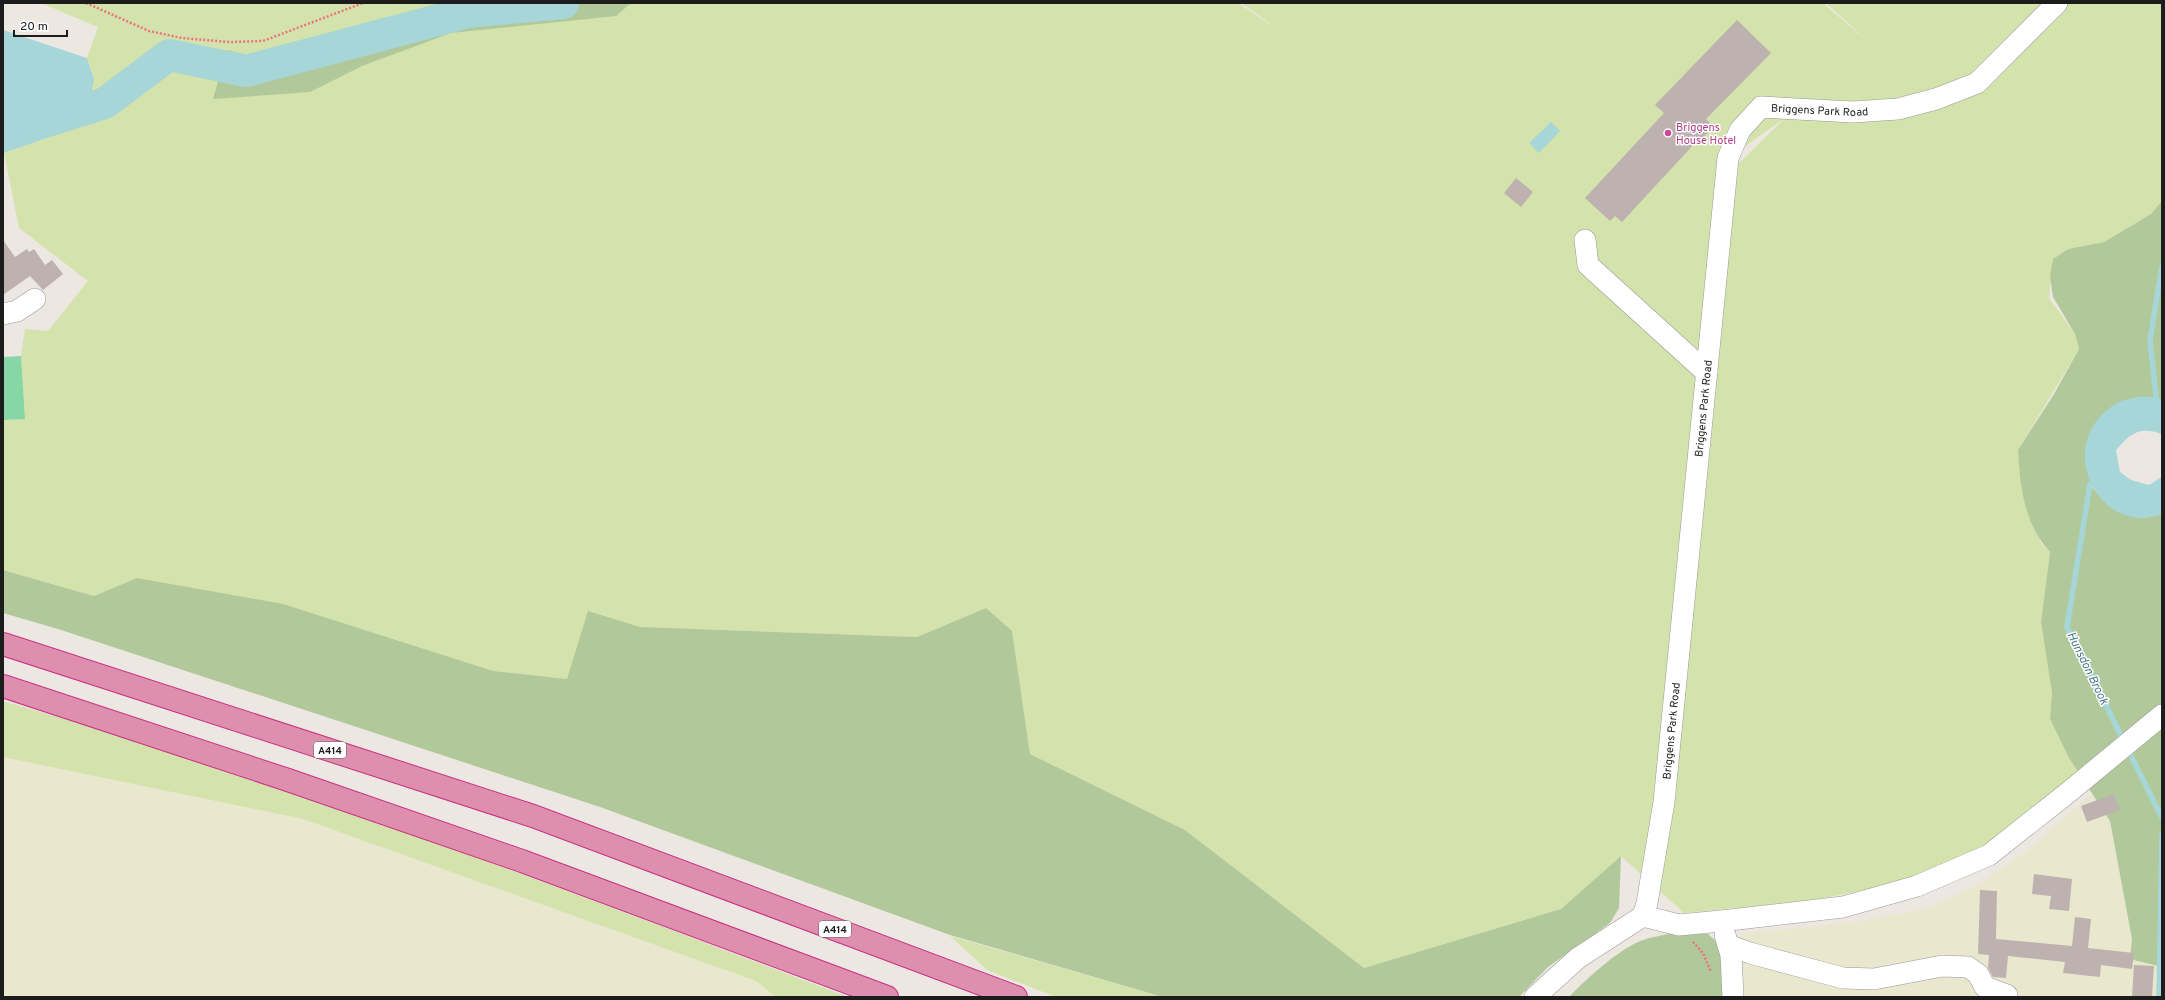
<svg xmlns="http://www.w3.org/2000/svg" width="2165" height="1000" viewBox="0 0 2165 1000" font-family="Overpass,sans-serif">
	<rect width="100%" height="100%" fill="#ede7e2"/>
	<g fill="#eae7cf">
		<polygon points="3,755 303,819 756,981 776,997 3,997"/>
		<polygon points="2092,793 2110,821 2132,939 2130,959 2162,967 2161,997 1728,997 1741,934 1868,920 1930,907 1981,883 2030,848"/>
	</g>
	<g fill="#d3e3ab" fill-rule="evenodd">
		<path d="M 41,3 L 1238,3 L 1285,34 L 1241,3 L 1823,3 L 1874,47 L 1826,3 L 2162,3 L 2162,201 L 2151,214 L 2104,242 L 2068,249 L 2053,259 L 2049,298 L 2075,334 L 2079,349 L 2018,450 L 2023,493 L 2041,543 L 2050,552 L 2041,622 L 2052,693 L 2050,719 L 2069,758 L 2081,777 L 1985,850 L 1914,881 L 1808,901 L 1684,913 L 1621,856 L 1561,909 L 1364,968 L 1185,830 L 1030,754 L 1012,632 L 986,608 L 917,637 L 635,627 L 567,679 L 493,671 L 138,578 L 94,596 L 3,570 L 3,420 L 25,419 L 21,356 L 25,329 L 48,331 L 88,281 L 19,228 L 4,153 L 33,143 L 94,79 L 87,58 L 98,27 ZM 1785,118 L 1734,168 L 1729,158 Z"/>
		<path d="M 3,701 C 290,782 569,892 848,997 L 776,997 L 756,981 L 303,819 L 3,757 Z"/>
		<polygon points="950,936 1163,997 1056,997 987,970"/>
	</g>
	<g fill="#b1c99a">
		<polygon points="474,3 631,3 616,16 451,33 362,66 310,92 213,99 227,50 260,58 323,42 379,19"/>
		<path d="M 2162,201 L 2162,400 L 2156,397 L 2090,484 C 2108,508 2131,525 2162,514 L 2162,967 L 2130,959 L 2132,939 L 2110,821 L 2069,758 L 2050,719 L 2052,693 L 2041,622 L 2050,552 C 2024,524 2020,486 2018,450 L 2054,394 L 2079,349 L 2075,334 L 2053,297 L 2050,276 L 2053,259 L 2068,249 L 2104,242 L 2151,214 Z"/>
		<polygon points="3,570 94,596 137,578 283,604 493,671 567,679 588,611 640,627 917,637 986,608 1012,631 1030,754 1185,830 1364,968 1561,909 1621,856 1619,908 1610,923 1548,967 1519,997 1163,997 950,935 600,807 58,629 3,613"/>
		<path d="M 1668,934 L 1708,934 L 1735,958 L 1728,997 L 1569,997 C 1586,979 1620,948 1643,940 C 1651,937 1660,936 1668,934 Z"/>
	</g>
	<polygon fill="#86d6a6" points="21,356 25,419 3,420 3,357"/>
	<g fill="#a6d6d7">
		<polygon points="3,30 87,58 94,79 91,95 75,124 33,143 3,153"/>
		<polygon points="1551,122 1560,131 1539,153 1529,143"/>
		<path d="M 2137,397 L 2156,397 L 2162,400 L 2162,434 C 2139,426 2131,433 2116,450 L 2120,472 L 2131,480 L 2149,485 L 2162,477 L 2162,514 C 2099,538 2050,443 2117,403 C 2122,400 2131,399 2137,397 Z"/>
	</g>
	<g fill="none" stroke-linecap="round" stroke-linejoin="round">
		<g stroke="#a6d6d7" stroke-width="5.5">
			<polyline points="2156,397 2150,340 2162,267"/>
			<polyline points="2090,484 2067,627 2162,818"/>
			<polyline points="2159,997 2162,834"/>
		</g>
		<polyline stroke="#a6d6d7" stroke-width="32" points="3,135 105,103 169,55 246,71 468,12 563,3"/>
	</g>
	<g fill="#bdb2af">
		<polygon points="1737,20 1771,53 1706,119 1714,127 1696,144 1695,143 1622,222 1615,216 1610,221 1585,198 1664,113 1655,105"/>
		<polygon points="1516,178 1533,192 1521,207 1504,193"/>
		<polygon points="3,240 15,257 27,249 29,252 34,249 45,265 52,260 63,274 43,290 30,276 3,295"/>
		<polygon points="2114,794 2120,810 2087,822 2081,806"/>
		<polygon points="2034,874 2072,879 2069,911 2049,909 2051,896 2032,894"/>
		<polygon points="1980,890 1997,891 1996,939 2072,946 2075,917 2091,919 2088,948 2134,953 2132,969 2101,965 2100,977 2063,973 2065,962 2008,956 2006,978 1993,977 1988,968 1989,955 1978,954"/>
		<polygon points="2134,965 2154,966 2152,997 2132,997"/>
	</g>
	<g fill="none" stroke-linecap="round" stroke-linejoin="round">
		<g stroke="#999" stroke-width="22">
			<g id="minor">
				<polyline points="1585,240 1588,265 1707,373"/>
				<polyline points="3,314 17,311 35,299"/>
				<polyline points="1643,916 1679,925 1721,921 1843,907 1917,886 1989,855 2070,791 2162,715"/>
				<polyline points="1725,935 1731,955 1733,997"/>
				<polyline points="1728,945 1750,953 1843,978 1874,979 1942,966 1968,967 1978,974 1985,987 2007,995"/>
				<path id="s1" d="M 1535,997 L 1578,958 L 1643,916 L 1647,903 L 1664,802 L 1728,158 L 1740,130 L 1761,107 L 1853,112 L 1898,109 L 1936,99 L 1977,83 L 2057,3"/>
			</g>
		</g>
		<g stroke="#c93185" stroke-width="24">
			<g id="highway">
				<polyline points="3,644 533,816 1016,997"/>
				<polyline points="3,686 288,780 522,861 887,997"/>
			</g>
		</g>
		<g stroke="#ee727f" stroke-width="2.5" stroke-dasharray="2 2" stroke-linecap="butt">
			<polyline points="86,3 149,31 182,38 229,42 263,41 363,3"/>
			<polyline points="1693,942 1703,953 1711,972"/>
		</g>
		<use href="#minor" stroke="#fff" stroke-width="21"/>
		<use href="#highway" stroke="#df8fae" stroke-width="22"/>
	</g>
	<circle fill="#d1479c" stroke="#fff" stroke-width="1.5" cx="1668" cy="133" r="4"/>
	<g text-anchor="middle" stroke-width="3" stroke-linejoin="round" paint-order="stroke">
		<g fill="#fff" stroke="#606060" stroke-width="1">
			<rect x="314" y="742" width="32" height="16" rx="3"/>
			<rect x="819" y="921" width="32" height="16" rx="3"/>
		</g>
		<g font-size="10" font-weight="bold" fill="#1c1c1c">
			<text x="330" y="754">A414</text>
			<text x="835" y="933">A414</text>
		</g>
		<g font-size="11" fill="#1c1c1c" stroke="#fff">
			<text dy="4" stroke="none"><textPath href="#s1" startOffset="1019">Briggens Park Road</textPath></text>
			<text dy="4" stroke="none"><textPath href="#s1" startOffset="647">Briggens Park Road</textPath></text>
			<text dy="4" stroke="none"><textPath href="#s1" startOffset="323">Briggens Park Road</textPath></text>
		</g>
		<g font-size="11" fill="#b23c85" stroke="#fff" text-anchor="start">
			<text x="1676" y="131">Briggens<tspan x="1676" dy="13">House Hotel</tspan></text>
		</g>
		<g font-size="12" font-style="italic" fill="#47798d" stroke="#fff">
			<text transform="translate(2088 668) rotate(64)" y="4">Hunsdon Brook</text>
		</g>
	</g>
	<rect width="2165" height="1000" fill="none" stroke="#1c1c1c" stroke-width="8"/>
	<path d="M14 30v6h53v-6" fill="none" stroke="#1c1c1c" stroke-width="2"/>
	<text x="20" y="30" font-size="12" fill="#1c1c1c" stroke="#ffffff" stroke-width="3" paint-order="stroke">20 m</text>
</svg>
